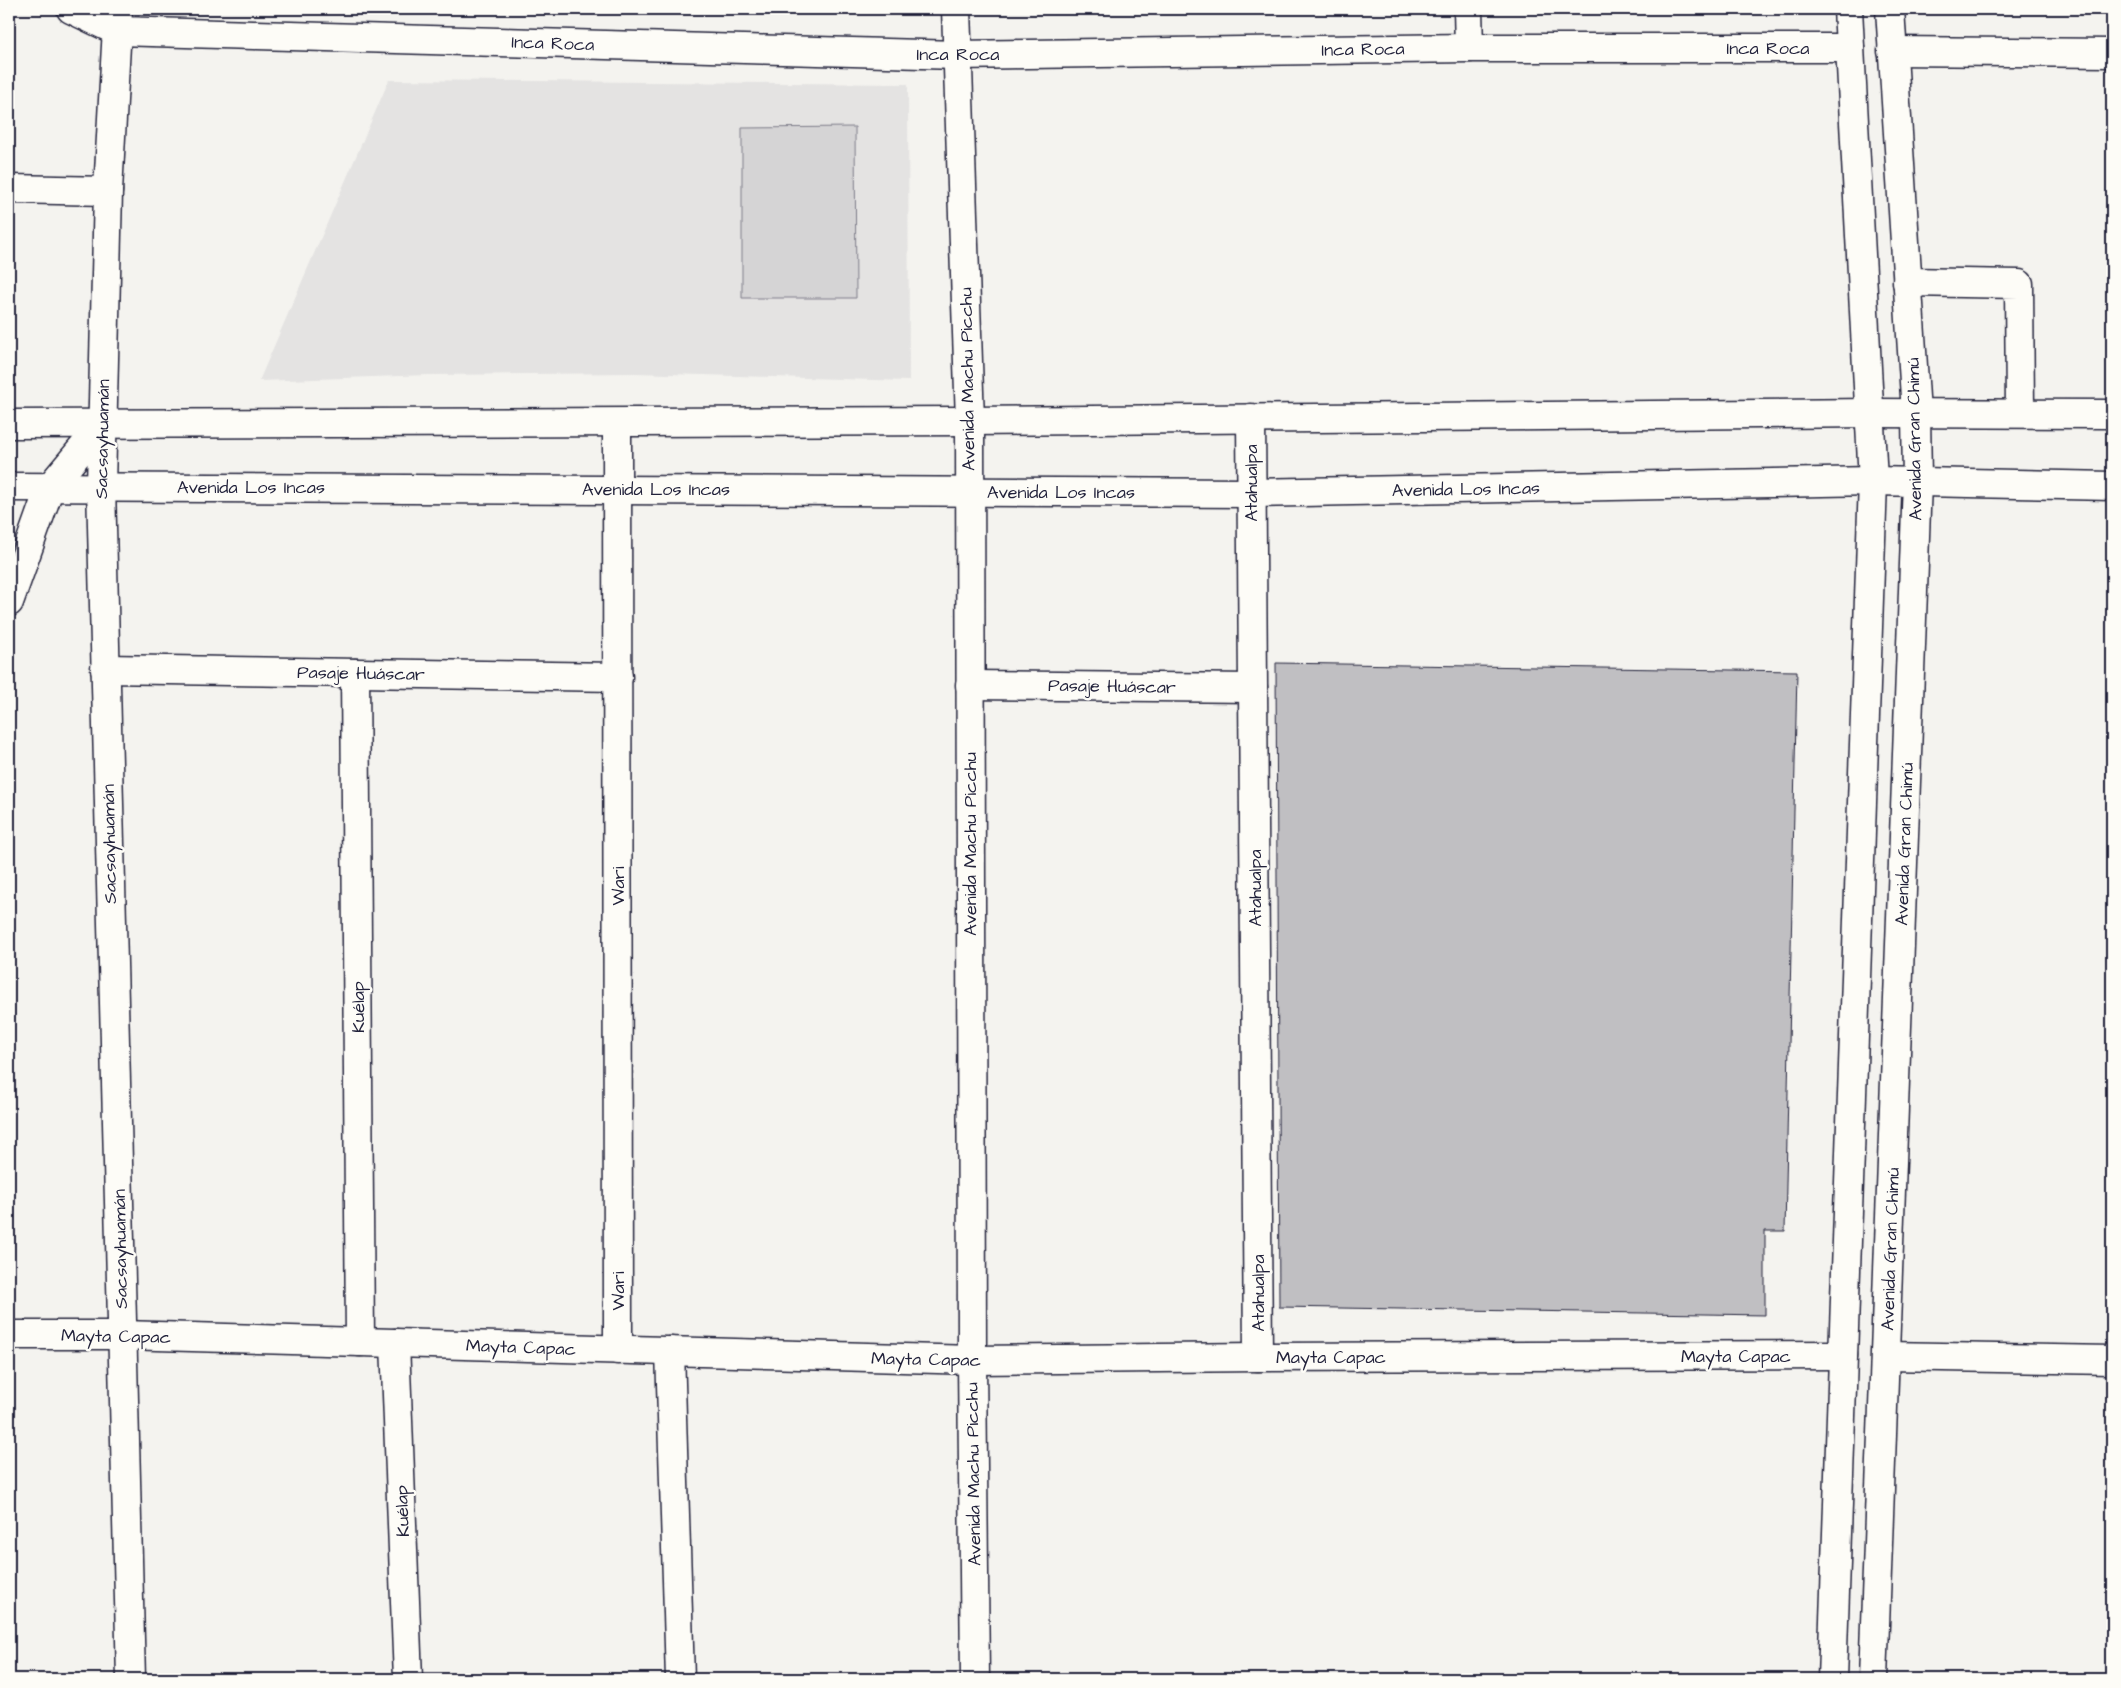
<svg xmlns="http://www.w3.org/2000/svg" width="2121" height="1688" viewBox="0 0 2121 1688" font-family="'Architects Daughter',sans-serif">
	<rect width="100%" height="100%" fill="#f4f3ef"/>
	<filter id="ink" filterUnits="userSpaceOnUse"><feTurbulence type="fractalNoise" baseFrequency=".02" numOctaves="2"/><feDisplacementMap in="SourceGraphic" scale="10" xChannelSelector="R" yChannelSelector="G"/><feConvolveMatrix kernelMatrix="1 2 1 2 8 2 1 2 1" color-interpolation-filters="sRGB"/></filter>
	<g filter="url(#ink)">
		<polygon fill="#e4e3e2" points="389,80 908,84 909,381 635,373 428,375 259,381"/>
		<polygon fill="#d5d4d5" stroke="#7c7b88" points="855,127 856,298 742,298 742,128"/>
		<polygon fill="#c0bfc2" stroke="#22223b" points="1276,663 1797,671 1785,1231 1765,1231 1765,1315 1279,1307"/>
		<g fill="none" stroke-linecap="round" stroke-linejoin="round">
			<g stroke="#22223b" stroke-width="31">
				<g id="minor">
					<polyline points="71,9 117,31 957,55 1469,48 1850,48"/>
					<polyline points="118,9 108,191 101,486 131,1679"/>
					<polyline points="956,9 970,421 972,1360 975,1679"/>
					<polyline points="1468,9 1469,48"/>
					<polyline points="1892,51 2112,53"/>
					<polyline points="9,189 108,191"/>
					<polyline points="1907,282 2019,284 2020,413"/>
					<polyline points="1251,418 1258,1357"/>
					<polyline points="617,423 618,1350"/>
					<polyline points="9,424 970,421 1871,413"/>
					<polyline points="9,487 1251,493 1873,481"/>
					<polyline points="9,602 50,487 102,425"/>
					<polyline points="105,669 618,677"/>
					<polyline points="355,673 360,1342"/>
					<polyline points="970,685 1253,688"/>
					<polyline points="9,1335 122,1335 972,1360 1258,1357 1843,1355"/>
					<polyline points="395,1343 408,1679"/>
					<polyline points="670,1351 680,1679"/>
					<polyline points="1886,1356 2112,1360"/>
				</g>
			</g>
			<g stroke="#22223b" stroke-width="31">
				<g id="major">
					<polyline points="1871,413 2112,414"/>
					<polyline points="1873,481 2112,486"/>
				</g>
			</g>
			<g stroke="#22223b" stroke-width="31">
				<g id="highway">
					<polyline points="1832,1679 1873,481 1848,9"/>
					<polyline points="1873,1679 1917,482 1916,413 1890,9"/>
				</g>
			</g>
			<use href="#minor" stroke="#fdfcf7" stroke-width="28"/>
			<use href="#major" stroke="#fdfcf7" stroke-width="28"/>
			<use href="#highway" stroke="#fdfcf7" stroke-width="28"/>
		</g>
	</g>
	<g text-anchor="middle" stroke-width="5" stroke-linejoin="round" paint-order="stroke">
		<g font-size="18" fill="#22223b" stroke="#fdfcf7">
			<text transform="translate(553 43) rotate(2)" y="6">Inca Roca</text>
			<text x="1768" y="54">Inca Roca</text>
			<text transform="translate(1363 49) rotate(-1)" y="6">Inca Roca</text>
			<text x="958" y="60">Inca Roca</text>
			<text transform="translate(967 379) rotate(-91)" y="6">Avenida Machu Picchu</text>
			<text transform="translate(102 439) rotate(-89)" y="6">Sacsayhuamán</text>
			<text transform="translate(1914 439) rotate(-91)" y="6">Avenida Gran Chimú</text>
			<text transform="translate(1251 483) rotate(-90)" y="6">Atahualpa</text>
			<text x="251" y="493">Avenida Los Incas</text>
			<text x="656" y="495">Avenida Los Incas</text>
			<text transform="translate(1466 489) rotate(-1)" y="6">Avenida Los Incas</text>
			<text x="1061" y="498">Avenida Los Incas</text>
			<text transform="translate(361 673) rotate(1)" y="6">Pasaje Huáscar</text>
			<text transform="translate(1112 686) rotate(1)" y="6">Pasaje Huáscar</text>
			<text transform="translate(109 844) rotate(-91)" y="6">Sacsayhuamán</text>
			<text transform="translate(970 844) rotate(-90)" y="6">Avenida Machu Picchu</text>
			<text transform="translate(1904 844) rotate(-88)" y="6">Avenida Gran Chimú</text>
			<text transform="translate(618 886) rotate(-90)" y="6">Wari</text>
			<text transform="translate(1255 888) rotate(-90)" y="6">Atahualpa</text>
			<text transform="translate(358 1007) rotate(-90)" y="6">Kuélap</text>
			<text transform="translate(120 1249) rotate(-91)" y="6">Sacsayhuamán</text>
			<text transform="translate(1890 1249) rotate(-88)" y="6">Avenida Gran Chimú</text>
			<text transform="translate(618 1291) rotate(-90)" y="6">Wari</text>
			<text transform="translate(1258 1293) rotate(-90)" y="6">Atahualpa</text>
			<text transform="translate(116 1336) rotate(1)" y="6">Mayta Capac</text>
			<text transform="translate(521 1347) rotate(2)" y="6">Mayta Capac</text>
			<text x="1736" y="1362">Mayta Capac</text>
			<text x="1331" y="1363">Mayta Capac</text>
			<text transform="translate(926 1359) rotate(1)" y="6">Mayta Capac</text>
			<text transform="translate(973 1474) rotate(-91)" y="6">Avenida Machu Picchu</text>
			<text transform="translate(402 1511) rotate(-92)" y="6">Kuélap</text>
		</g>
	</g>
	<rect width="2121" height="1688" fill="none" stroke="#fdfcf7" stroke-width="30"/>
	<rect x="15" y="15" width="2091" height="1658" fill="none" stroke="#22223b" stroke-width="2" filter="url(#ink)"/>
</svg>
